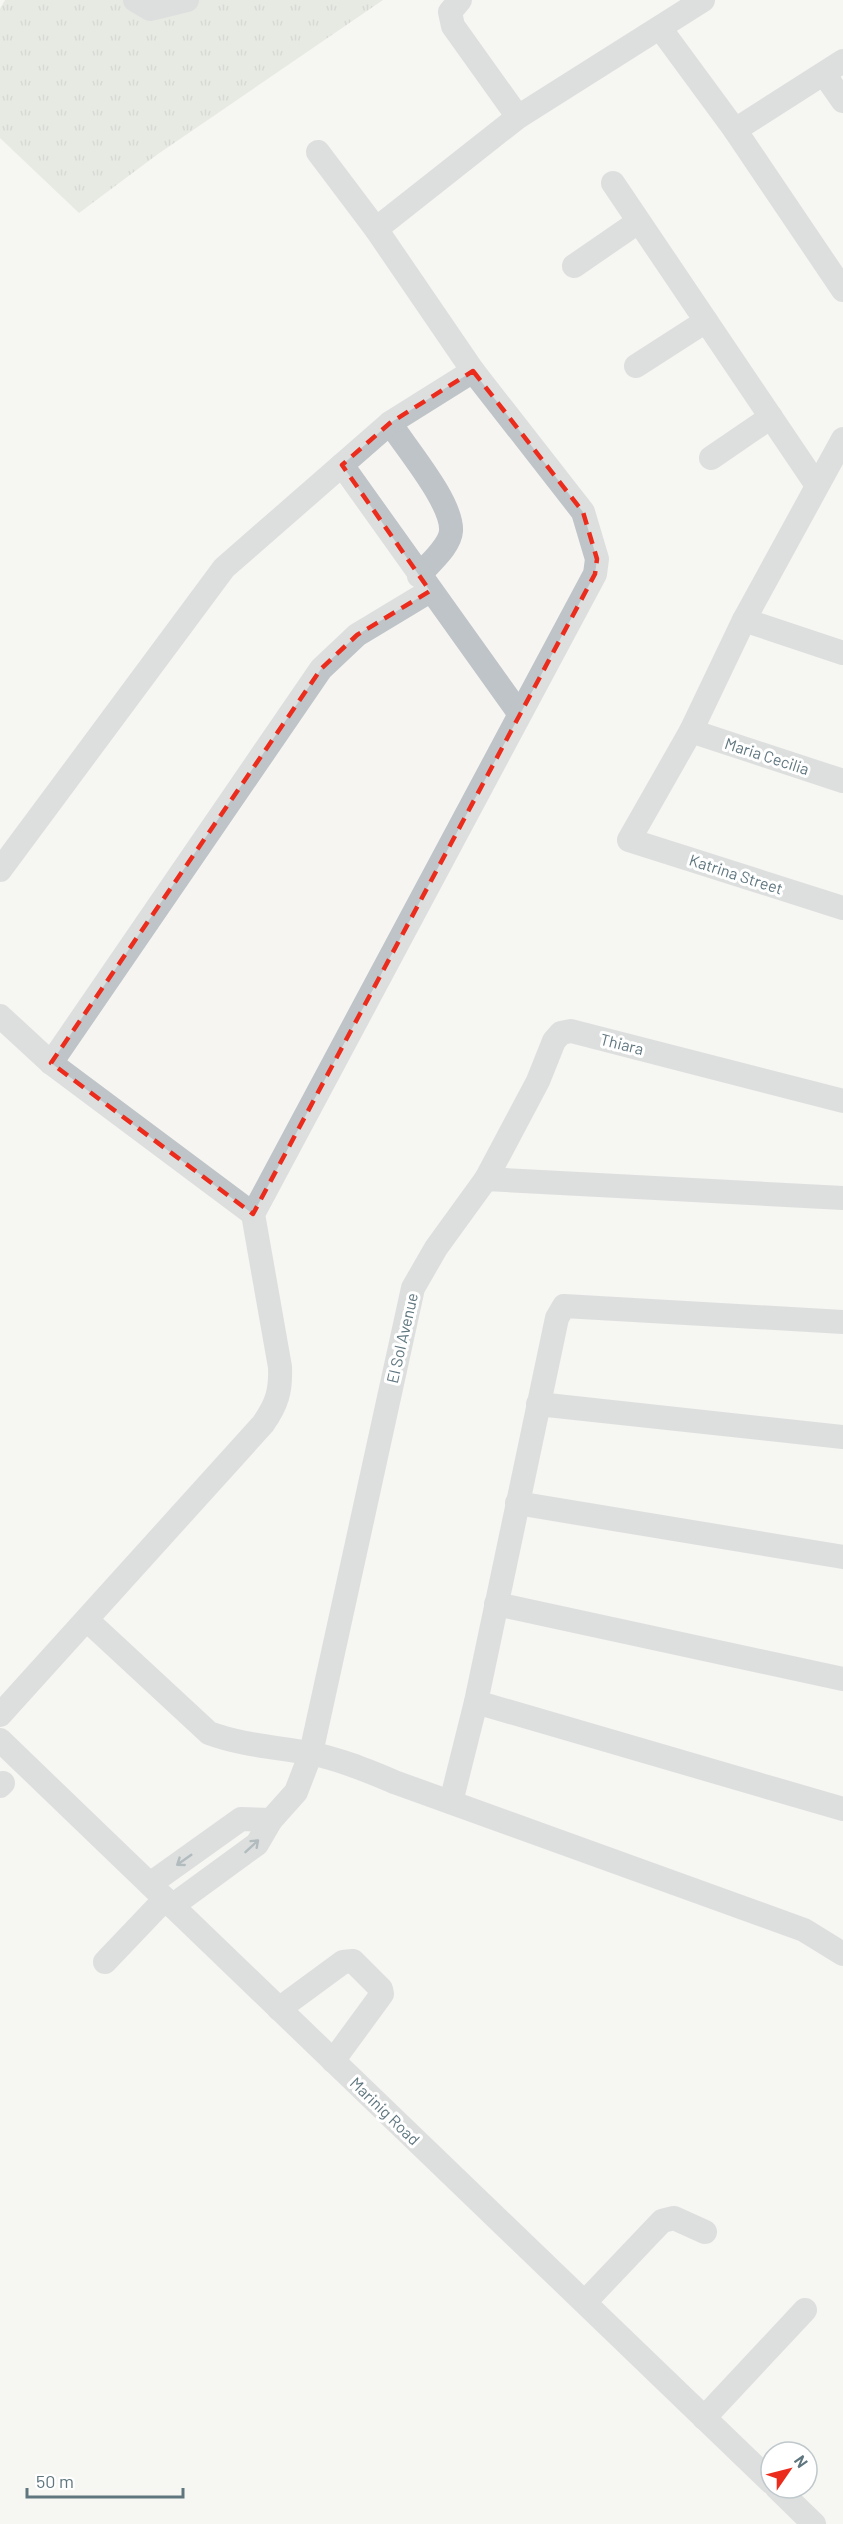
<svg xmlns="http://www.w3.org/2000/svg" width="843" height="2524" viewBox="0 0 843 2524" font-family="Barlow,sans-serif">
	<defs>
		<pattern id="grass-tufts" width="24" height="20" patternUnits="userSpaceOnUse" patternTransform="scale(1.5)"><rect width="24" height="20" fill="#d6dbd1"/><path d="M3 7l-1-3M5 7V3M7 7l1-3M15 17l-1-3M17 17v-4M19 17l1-3" fill="none" stroke="#b1b6af"/></pattern>
	</defs>
	<rect width="100%" height="100%" fill="#f6f5f2"/>
	<polygon fill="url(#grass-tufts)" points="5,0 383,0 158,154 79,213 0,138 0,9"/>
	<g fill="none" stroke-linecap="round" stroke-linejoin="round">
		<g stroke="#bec4c7" stroke-width="24">
			<polyline points="135,0 150,9 187,0"/>
			<polyline points="460,0 450,12 453,26 518,117"/>
			<polyline points="660,28 735,130 843,290"/>
			<polyline points="824,74 843,101"/>
			<polyline points="735,130 843,61"/>
			<polyline points="613,183 816,484"/>
			<polyline points="376,229 518,117 703,0"/>
			<polyline points="574,266 638,222"/>
			<polyline points="636,366 706,321"/>
			<path d="M 390,423 C 406,448 453,503 451,531 C 450,547 428,564 419,576"/>
			<polyline points="843,439 744,620 691,731 629,840 843,908"/>
			<polyline points="711,458 771,417"/>
			<polyline points="342,465 519,713"/>
			<polyline points="744,620 843,653"/>
			<polyline points="691,731 843,781"/>
			<polyline points="0,870 224,568 390,423 473,371"/>
			<polyline points="0,1016 51,1063 253,1214"/>
			<polyline points="51,1063 321,669 357,635 430,591"/>
			<polyline points="486,1179 538,1081 554,1041 561,1033 571,1031 843,1101"/>
			<polyline points="538,1404 843,1437"/>
			<polyline points="517,1503 843,1557"/>
			<polyline points="496,1604 843,1679"/>
			<path d="M 87,1620 L 209,1733 C 241,1745 275,1747 309,1753 C 340,1759 368,1771 397,1783 L 804,1930 L 843,1954"/>
			<polyline points="476,1702 843,1809"/>
			<path d="M 0,1715 L 263,1424 C 277,1404 281,1391 280,1367 L 253,1214 L 595,574 L 597,559 L 583,512 L 473,371 L 376,229 L 318,152"/>
			<polyline points="0,1740 771,2482"/>
			<polyline points="0,1786 3,1783"/>
			<polyline points="451,1802 476,1702 557,1318 564,1306 843,1322"/>
			<polyline points="150,1884 241,1819 271,1820"/>
			<polyline points="172,1906 257,1844 271,1820 296,1792 311,1753 413,1288 436,1248 486,1179 843,1198"/>
			<polyline points="105,1962 165,1899"/>
			<polyline points="279,2009 343,1962 353,1961 381,1989 382,1994 333,2061"/>
			<polyline points="585,2302 662,2221 674,2218 705,2232"/>
			<polyline points="704,2418 805,2310"/>
			<polyline points="777,2488 814,2524"/>
		</g>
	</g>
	<defs><path id="oneway-shaft" d="M-6 0H5M1.5-3L5.5 0L1.5 3" fill="none" stroke-width="1.6" stroke-linecap="round" stroke-linejoin="round" transform="scale(1.5)"/></defs>
	<g stroke="#5f767f">
		<use href="#oneway-shaft" transform="translate(252 1846) rotate(-43)"/>
		<use href="#oneway-shaft" transform="translate(184 1860) rotate(145)"/>
	</g>
	<path d="M0 0H843V2524H0ZM 473,371 L 583,512 L 597,559 L 595,574 L 253,1214 L 51,1063 L 321,669 L 357,635 L 430,591 L 342,465 L 390,423 Z" fill="#f6f5f2" fill-opacity=".55" fill-rule="evenodd"/>
	<path fill="none" stroke="#eb2c1d" stroke-width="4.5" stroke-dasharray="12 8" stroke-linejoin="round" d="M 473,371 L 583,512 L 597,559 L 595,574 L 253,1214 L 51,1063 L 321,669 L 357,635 L 430,591 L 342,465 L 390,423 Z"/>
	<g text-anchor="middle" stroke-width="6" stroke-linejoin="round" paint-order="stroke">
		<g font-size="16" fill="#5f767f" stroke="#fff">
			<text transform="translate(767 756) rotate(18)" y="6">Maria Cecilia</text>
			<text transform="translate(736 874) rotate(18)" y="6">Katrina Street</text>
			<text transform="translate(622 1044) rotate(14)" y="6">Thiara</text>
			<text transform="translate(402 1338) rotate(-77)" y="6">El Sol Avenue</text>
			<text transform="translate(385 2111) rotate(44)" y="6">Marinig Road</text>
		</g>
	</g>
	<g transform="translate(789 2470) rotate(55)"><circle r="28" fill="#ffffff" stroke="#bfc8cc" stroke-width="1.5"/>
	<path d="M0-4.5L10 22L0 15L-10 22Z" fill="#eb2c1d"/>
	<text y="-9" font-size="16" font-weight="bold" text-anchor="middle" fill="#5f767f">N</text>
	</g>
	<path d="M27 2488v9h156v-9" fill="none" stroke="#5f767f" stroke-width="3"/>
	<text x="36" y="2488" font-size="18" fill="#5f767f" stroke="#ffffff" stroke-width="4.5" paint-order="stroke">50 m</text>
</svg>
